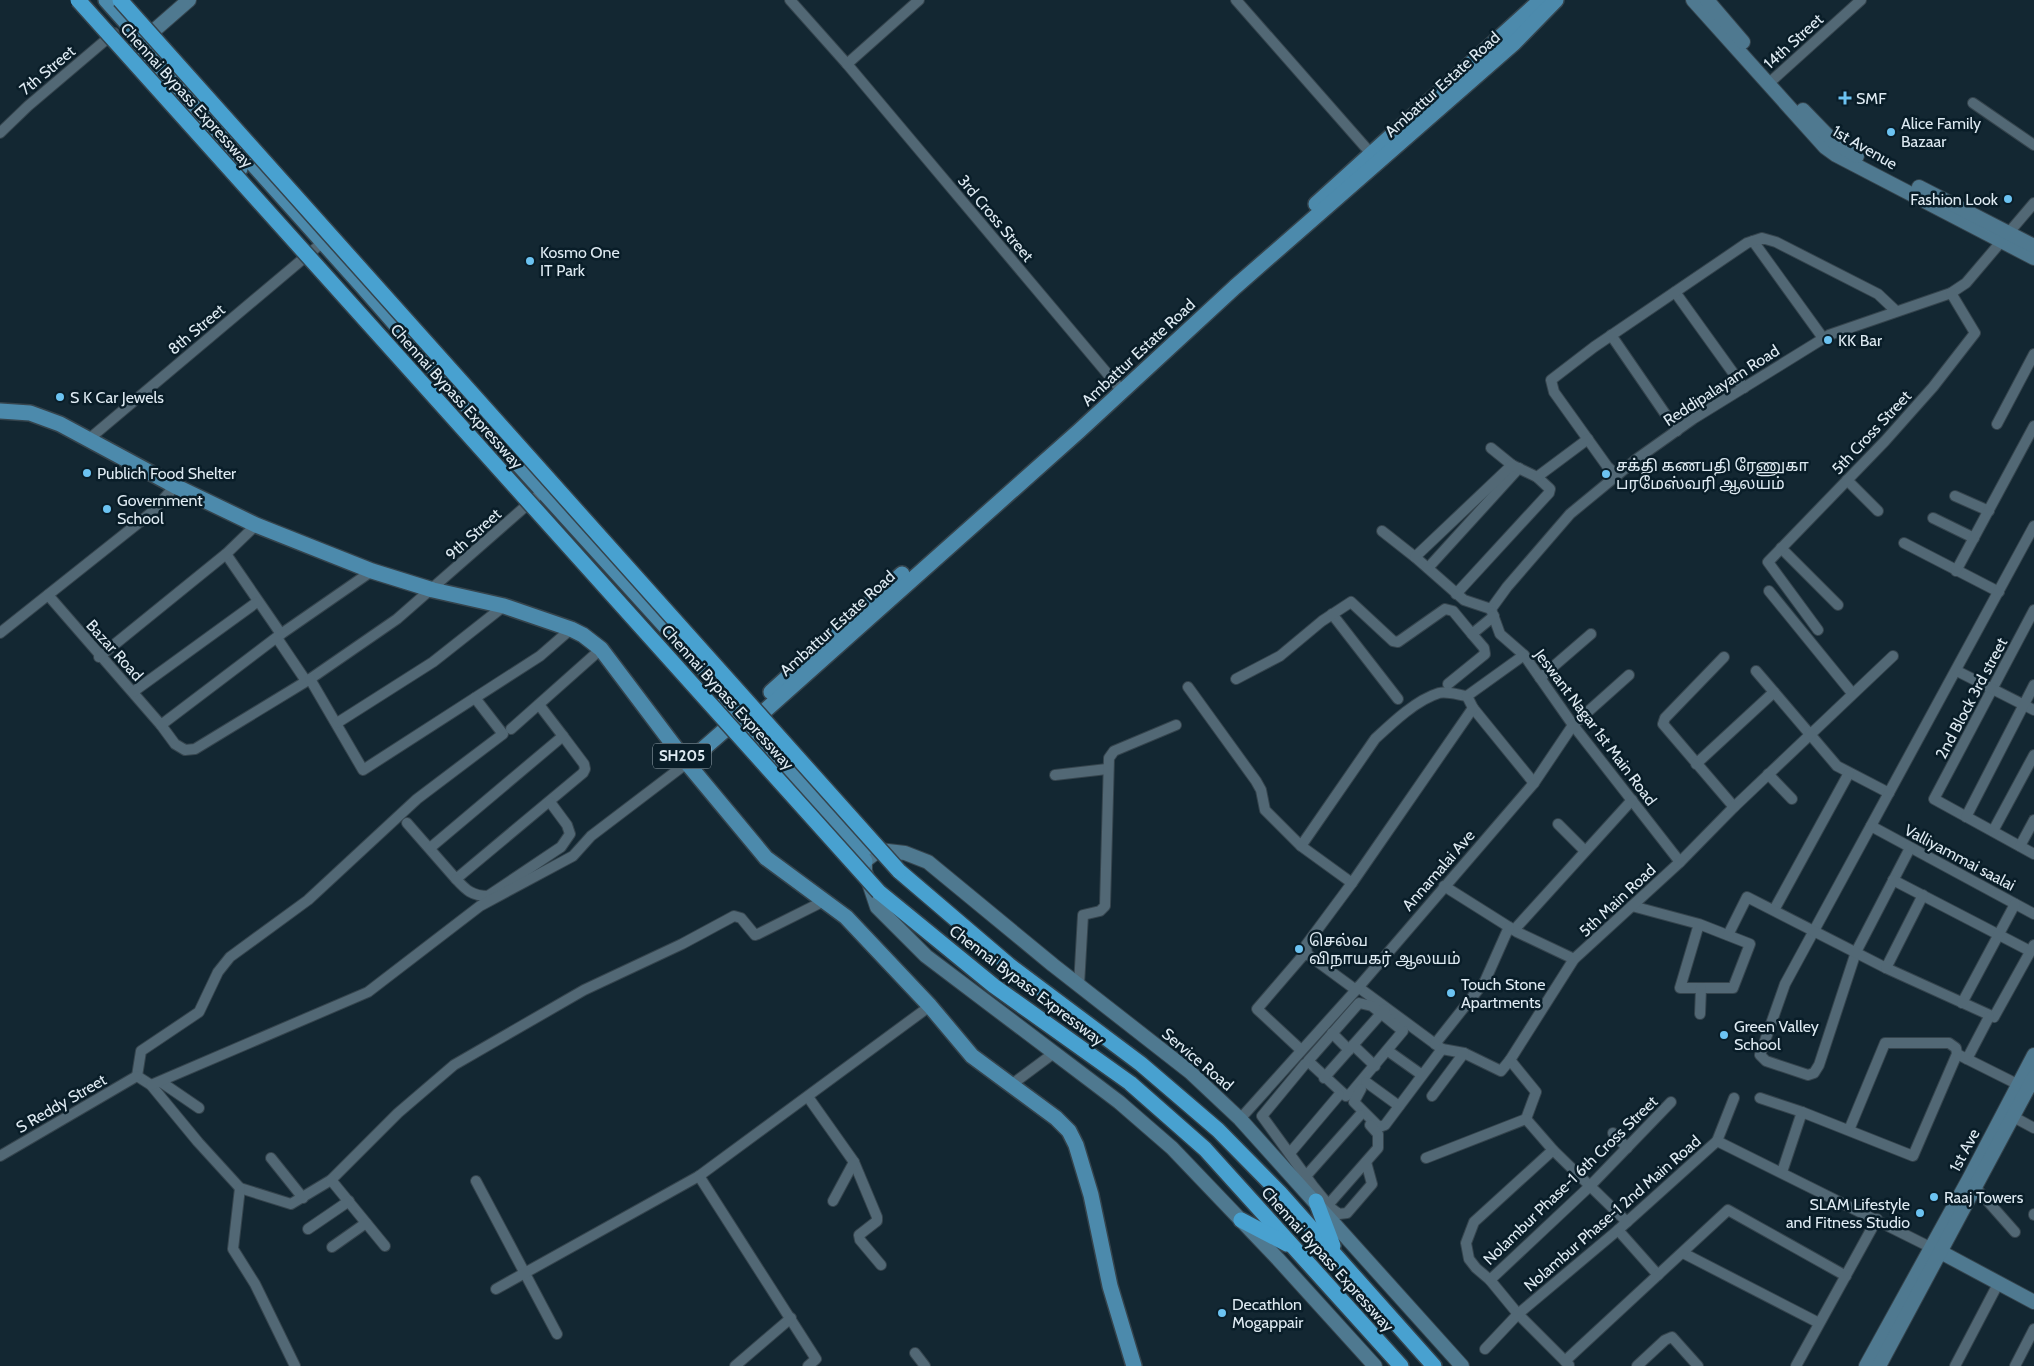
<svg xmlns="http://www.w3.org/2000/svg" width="2034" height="1366" viewBox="0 0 2034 1366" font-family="Cabin,'Noto Sans Tamil',sans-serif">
	<rect width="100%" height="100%" fill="#132732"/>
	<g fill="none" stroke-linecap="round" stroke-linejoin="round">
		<g stroke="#35444d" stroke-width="12">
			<g id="street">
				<polyline points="790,0 847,64 1122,391"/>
				<polyline points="1236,0 1374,157"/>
				<polyline points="847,64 919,0"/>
				<polyline points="1768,84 1861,0"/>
				<polyline points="1973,103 2034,145"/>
				<polyline points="0,133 28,106 114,33"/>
				<polyline points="1753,241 1823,338"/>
				<polyline points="1675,292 1744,388"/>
				<polyline points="1611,335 1677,431"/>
				<polyline points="1997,424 2034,354"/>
				<polyline points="89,439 323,242"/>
				<polyline points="1491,448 1512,465"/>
				<polyline points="1616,475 1607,466 1554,392 1551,380 1594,347 1747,243 1762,238 1776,242 1878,294 1896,311"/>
				<polyline points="1847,480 1878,511"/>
				<polyline points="1955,496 1989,511"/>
				<polyline points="1933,518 1974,538"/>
				<polyline points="1382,531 1415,557"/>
				<polyline points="1904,543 1999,592"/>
				<polyline points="1781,548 1838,605"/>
				<polyline points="226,554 281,634"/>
				<polyline points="1428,568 1519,468"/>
				<polyline points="1956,571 2034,426"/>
				<polyline points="1769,591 1852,693"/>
				<polyline points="1456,594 1549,493 1550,489 1537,477"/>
				<polyline points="48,595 161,725 175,744 185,750 195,749 310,679 397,619 543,491"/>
				<polyline points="1491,609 1507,587 1570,514 1638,458 1693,419 1829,335 1951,293 1966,283 2034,203"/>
				<polyline points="1491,609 1464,600 1415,557 1512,465 1537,477 1588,439"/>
				<polyline points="2034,610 1934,799 2034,854"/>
				<polyline points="1492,612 1500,634 1524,655 1573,725 1680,862"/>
				<polyline points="1332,614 1398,699"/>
				<polyline points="1818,630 1768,562 1885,441 1933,387 1975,333 1951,293"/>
				<polyline points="0,633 151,513 175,486"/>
				<polyline points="277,638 306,681"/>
				<polyline points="99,657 226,554 256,525"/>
				<polyline points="1724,657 1665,718 1663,724 1734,807"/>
				<polyline points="1756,671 1774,692"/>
				<polyline points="1957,671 2034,710"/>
				<polyline points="1540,678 1591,634"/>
				<polyline points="310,679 363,770 540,656 571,629"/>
				<polyline points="1236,679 1280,656 1322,621 1351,602 1393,641 1398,642 1445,609 1453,611 1472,634 1494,616"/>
				<polyline points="1448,684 1485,654 1484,648 1472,634"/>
				<polyline points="1188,687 1256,781 1261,790 1265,810 1301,846"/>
				<polyline points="133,692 257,602"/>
				<polyline points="1473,708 1534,783"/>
				<polyline points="337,723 433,662 504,606"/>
				<polyline points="161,725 281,634 372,571"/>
				<polyline points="511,729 601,649"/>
				<polyline points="1696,764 1774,692 1837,766 1889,793"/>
				<polyline points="1768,774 1792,799"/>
				<polyline points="1055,775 1107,769"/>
				<polyline points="1966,817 2034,685"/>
				<polyline points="407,823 456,879 583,773 585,769 584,764 563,736"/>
				<polyline points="1558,824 1585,851"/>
				<polyline points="1871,826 2034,914"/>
				<polyline points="1993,831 2034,755"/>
				<polyline points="2020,846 2034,820"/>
				<polyline points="430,848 563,736 540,706"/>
				<polyline points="1910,848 1856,952 1819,1065 1814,1073 1808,1075 1766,1061 1760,1055 1785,984 2034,526"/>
				<path d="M 456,879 C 466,890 472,896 488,896 L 561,847 L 570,834 L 567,825 L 550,802"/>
				<polyline points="1893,880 2030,951"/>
				<path d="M 1352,883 L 1301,846 L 1375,739 C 1392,723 1416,700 1439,693 C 1447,691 1459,695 1467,696"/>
				<polyline points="1444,886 1517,932 1574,959"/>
				<polyline points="1632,906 1699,924 1750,944 1733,988 1680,988 1699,924"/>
				<polyline points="1774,910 1849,773"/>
				<polyline points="1514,930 1632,800"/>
				<polyline points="1728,935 1747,897 1886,968 1994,1017 2034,945"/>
				<polyline points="1886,968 1923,895"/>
				<polyline points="1079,985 1083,915 1100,911 1105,906 1109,758 1114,751 1176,725"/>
				<polyline points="1358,987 1442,1049 1464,1053 1501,1071 1510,1060 1574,959 1680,862 1734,807 1893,656"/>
				<polyline points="1356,990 1307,954 1306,945 1352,883 1473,708 1467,696 1524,655"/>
				<polygon points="1359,1003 1372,1006 1403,1031 1351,1093 1346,1096 1308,1061"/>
				<polyline points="1962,1003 2015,904"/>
				<polyline points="1700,1014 1701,988"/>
				<polyline points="1332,1033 1349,1050"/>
				<polyline points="1435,1044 1485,981 1509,927"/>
				<polyline points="1353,1045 1375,1066"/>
				<polyline points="1301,1050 1257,1009 1306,952"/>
				<polyline points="1391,1053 1422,1075"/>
				<polyline points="1957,1054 2019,1085"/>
				<polyline points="1967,1059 1989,1017"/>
				<polyline points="1510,1060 1536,1092 1526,1119 1553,1150 1627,1222"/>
				<polyline points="1305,1064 1262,1116 1313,1186 1331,1208 1339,1214 1347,1213 1372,1184 1366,1162"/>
				<polyline points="137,1076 151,1085 198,1142 240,1188 291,1204 331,1180 398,1113 454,1065 584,990 682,944 734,916 741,918 755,935 758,934 824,901"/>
				<polyline points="137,1076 141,1051 199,1012 218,972 230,957 308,900 417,799 503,734 475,698"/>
				<polyline points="1324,1078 1385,1009"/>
				<polyline points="161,1082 199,1108"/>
				<polyline points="1366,1082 1399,1106"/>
				<polyline points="151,1085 368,992 480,906 573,856 591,836 687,763"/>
				<polyline points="1011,1085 1054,1053"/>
				<polyline points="1361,1089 1354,1102 1379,1127 1385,1125 1442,1049"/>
				<polyline points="1432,1096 1464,1053"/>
				<polyline points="808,1097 854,1162 877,1217 877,1221 859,1235 860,1240 881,1265"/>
				<polyline points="1760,1098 1802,1112"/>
				<polyline points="2008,1114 2034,1128"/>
				<polyline points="1240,1119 1356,990 1534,783 1573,725 1629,675"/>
				<polyline points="1613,1133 1627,1148"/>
				<polyline points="1717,1141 1734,1098"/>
				<polyline points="1553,1150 1474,1222 1466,1243 1469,1259 1476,1268 1490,1280 1518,1314 1569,1365"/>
				<polyline points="1290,1153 1339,1095"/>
				<polyline points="0,1156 137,1076"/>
				<polyline points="271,1158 303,1198"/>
				<polyline points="1426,1158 1526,1119"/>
				<polyline points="1782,1172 1802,1112 1913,1156 1957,1054 1956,1048 1949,1043 1885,1043 1849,1130"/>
				<polyline points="699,1176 816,1359 808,1366"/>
				<polyline points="1306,1176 1360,1115"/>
				<polyline points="331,1180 385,1246"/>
				<polyline points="476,1181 557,1334"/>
				<polyline points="240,1188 233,1249 255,1284 295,1366"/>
				<polyline points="1976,1188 2015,1232"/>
				<polyline points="833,1201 854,1162"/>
				<polyline points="1328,1205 1378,1148 1378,1134 1370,1125"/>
				<polyline points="2034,1214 2034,1215"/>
				<polyline points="308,1229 349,1201"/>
				<polyline points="1618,1230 1658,1275"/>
				<polyline points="332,1247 366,1223"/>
				<polyline points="1683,1253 1819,1323"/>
				<polyline points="1490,1280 1589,1187 1671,1102"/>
				<polyline points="496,1289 699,1176 930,1006"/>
				<polyline points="1485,1349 1518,1314 1618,1230 1717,1141 1932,1248"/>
				<polyline points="915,1353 925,1366"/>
				<polyline points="1565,1361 1728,1210 1846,1276"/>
				<polyline points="735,1366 791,1318"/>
				<polyline points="1637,1366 1665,1340 1672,1337 1698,1366"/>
				<polyline points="1796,1366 1877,1219"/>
				<polyline points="1955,1366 1999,1282"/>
				<polyline points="2015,1366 2034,1329"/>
			</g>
		</g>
		<g stroke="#35444d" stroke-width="16">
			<g id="secondary">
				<polyline points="1693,0 1825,147 1836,155 2034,258"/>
				<polyline points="1707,0 1743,42"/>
				<polyline points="142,41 189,0"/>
				<polyline points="1803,110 1834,142 1857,156"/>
				<polyline points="1919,187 2034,246"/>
				<polyline points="1935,1249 2034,1302"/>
				<polyline points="1375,1366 1278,1259 1172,1148 1119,1102 926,956 877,907 865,871 865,861 879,850 905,853 928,862 1053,965 1190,1072 1240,1119 1462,1366"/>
				<polyline points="1866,1366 1969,1179 2034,1055"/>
				<polyline points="1879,1366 2034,1077"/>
			</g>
		</g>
		<g stroke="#35444d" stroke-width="18">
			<g id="primary">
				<polyline points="106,0 362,286 501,445 866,848"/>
				<polyline points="133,51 240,169"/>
				<polyline points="1316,204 1541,0"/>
				<polyline points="0,411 30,413 60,424 175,486 256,525 372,571 433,590 504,606 571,629 583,635 601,649 687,763 766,858 846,917 930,1006 972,1056 1056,1118 1069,1131 1076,1145 1091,1195 1110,1286 1134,1366"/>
				<polyline points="771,692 902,574"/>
				<polyline points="721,706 865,861"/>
				<polyline points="750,724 1079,431 1235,287 1514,43 1556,0"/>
				<polyline points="687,763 735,721"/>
			</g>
		</g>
		<g stroke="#35444d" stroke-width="18">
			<g id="highway">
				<polyline points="899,871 1009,965 1141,1064 1218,1130 1280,1193 1434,1366"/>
				<polyline points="879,892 994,986 1130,1083 1205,1149 1401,1366"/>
				<polyline points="1316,1201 1333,1246"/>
				<polyline points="1241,1220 1287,1244"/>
			</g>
		</g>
		<use href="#street" stroke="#526875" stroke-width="10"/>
		<use href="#secondary" stroke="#4f7990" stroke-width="14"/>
		<use href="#primary" stroke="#4c8aac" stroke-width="15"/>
		<use href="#highway" stroke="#48a1d0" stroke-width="15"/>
		<g stroke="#35444d" stroke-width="18" stroke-linecap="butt">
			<g id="highway-bridge">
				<polyline points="78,0 879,892"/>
				<polyline points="120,0 899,871"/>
			</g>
		</g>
		<use href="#highway-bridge" stroke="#48a1d0" stroke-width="15"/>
	</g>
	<g fill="#6cc3f2" stroke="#091d28" stroke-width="2">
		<path d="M1842.5 90.5h5v5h5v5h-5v5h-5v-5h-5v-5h5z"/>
		<circle cx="1891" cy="132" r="5"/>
		<circle cx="2008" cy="199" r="5"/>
		<circle cx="530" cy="261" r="5"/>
		<circle cx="1828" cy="340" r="5"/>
		<circle cx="60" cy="397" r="5"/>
		<circle cx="87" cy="473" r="5"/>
		<circle cx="1606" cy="474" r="5"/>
		<circle cx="107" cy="509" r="5"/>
		<circle cx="1299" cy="949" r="5"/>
		<circle cx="1451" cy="993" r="5"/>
		<circle cx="1724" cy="1035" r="5"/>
		<circle cx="1934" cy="1197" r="5"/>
		<circle cx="1920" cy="1213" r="5"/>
		<circle cx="1222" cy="1313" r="5"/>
	</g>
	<g text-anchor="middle" stroke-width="5" stroke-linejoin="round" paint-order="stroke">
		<rect fill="#091d28" stroke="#9eacb5" stroke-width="1" x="653" y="743.5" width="58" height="25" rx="4"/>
		<g font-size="15" font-weight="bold" fill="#deeaf2">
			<text x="682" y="761">SH205</text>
		</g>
		<g font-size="16" fill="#deeaf2" stroke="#091d28">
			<text transform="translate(1793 41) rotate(-42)" y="6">14th Street</text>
			<text transform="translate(47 70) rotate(-40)" y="6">7th Street</text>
			<text transform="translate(1442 84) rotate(-42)" y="6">Ambattur Estate Road</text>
			<text transform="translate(187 95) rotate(48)" y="6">Chennai Bypass Expressway</text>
			<text transform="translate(1865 147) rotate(30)" y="6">1st Avenue</text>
			<text transform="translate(996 218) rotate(50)" y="6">3rd Cross Street</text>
			<text transform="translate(196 329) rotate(-40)" y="6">8th Street</text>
			<text transform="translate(1138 352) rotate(-43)" y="6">Ambattur Estate Road</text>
			<text transform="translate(1721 385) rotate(-33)" y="6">Reddipalayam Road</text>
			<text transform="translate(457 396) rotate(48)" y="6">Chennai Bypass Expressway</text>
			<text transform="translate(1871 432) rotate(-47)" y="6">5th Cross Street</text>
			<text transform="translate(473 534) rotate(-42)" y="6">9th Street</text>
			<text transform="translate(837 623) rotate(-42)" y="6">Ambattur Estate Road</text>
			<text transform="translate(115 650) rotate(48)" y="6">Bazar Road</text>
			<text transform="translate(728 697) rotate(48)" y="6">Chennai Bypass Expressway</text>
			<text transform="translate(1971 698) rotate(-62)" y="6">2nd Block 3rd street</text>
			<text transform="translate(1596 727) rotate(53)" y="6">Jeswant Nagar 1st Main Road</text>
			<text transform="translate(1960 857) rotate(28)" y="6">Valliyammai saalai</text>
			<text transform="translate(1438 870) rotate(-49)" y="6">Annamalai Ave</text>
			<text transform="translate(1617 900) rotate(-43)" y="6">5th Main Road</text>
			<text transform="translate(1027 985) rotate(37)" y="6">Chennai Bypass Expressway</text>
			<text transform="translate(1198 1059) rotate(40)" y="6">Service Road</text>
			<text transform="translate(61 1103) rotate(-30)" y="6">S Reddy Street</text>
			<text transform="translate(1964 1150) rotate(-62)" y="6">1st Ave</text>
			<text transform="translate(1570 1180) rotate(-44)" y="6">Nolambur Phase-1 6th Cross Street</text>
			<text transform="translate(1612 1213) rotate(-41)" y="6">Nolambur Phase-1 2nd Main Road</text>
			<text transform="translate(1328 1259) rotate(48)" y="6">Chennai Bypass Expressway</text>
		</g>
		<g font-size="16" fill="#deeaf2" stroke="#091d28" text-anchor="start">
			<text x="1856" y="104">SMF</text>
			<text x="1901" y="129">Alice Family<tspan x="1901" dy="18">Bazaar</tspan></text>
			<text x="1998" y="205" text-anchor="end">Fashion Look</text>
			<text x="540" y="258">Kosmo One<tspan x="540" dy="18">IT Park</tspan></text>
			<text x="1838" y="346">KK Bar</text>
			<text x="70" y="403">S K Car Jewels</text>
			<text x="1616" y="471">சக்தி கணபதி ரேணுகா<tspan x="1616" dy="18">பரமேஸ்வரி ஆலயம்</tspan></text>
			<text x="97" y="479">Publich Food Shelter</text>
			<text x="117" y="506">Government<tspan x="117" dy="18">School</tspan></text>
			<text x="1309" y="946">செல்வ<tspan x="1309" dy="18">விநாயகர் ஆலயம்</tspan></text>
			<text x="1461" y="990">Touch Stone<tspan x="1461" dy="18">Apartments</tspan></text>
			<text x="1734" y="1032">Green Valley<tspan x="1734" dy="18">School</tspan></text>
			<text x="1944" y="1203">Raaj Towers</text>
			<text x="1910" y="1210" text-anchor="end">SLAM Lifestyle<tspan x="1910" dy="18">and Fitness Studio</tspan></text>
			<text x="1232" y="1310">Decathlon<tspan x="1232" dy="18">Mogappair</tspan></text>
		</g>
	</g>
</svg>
